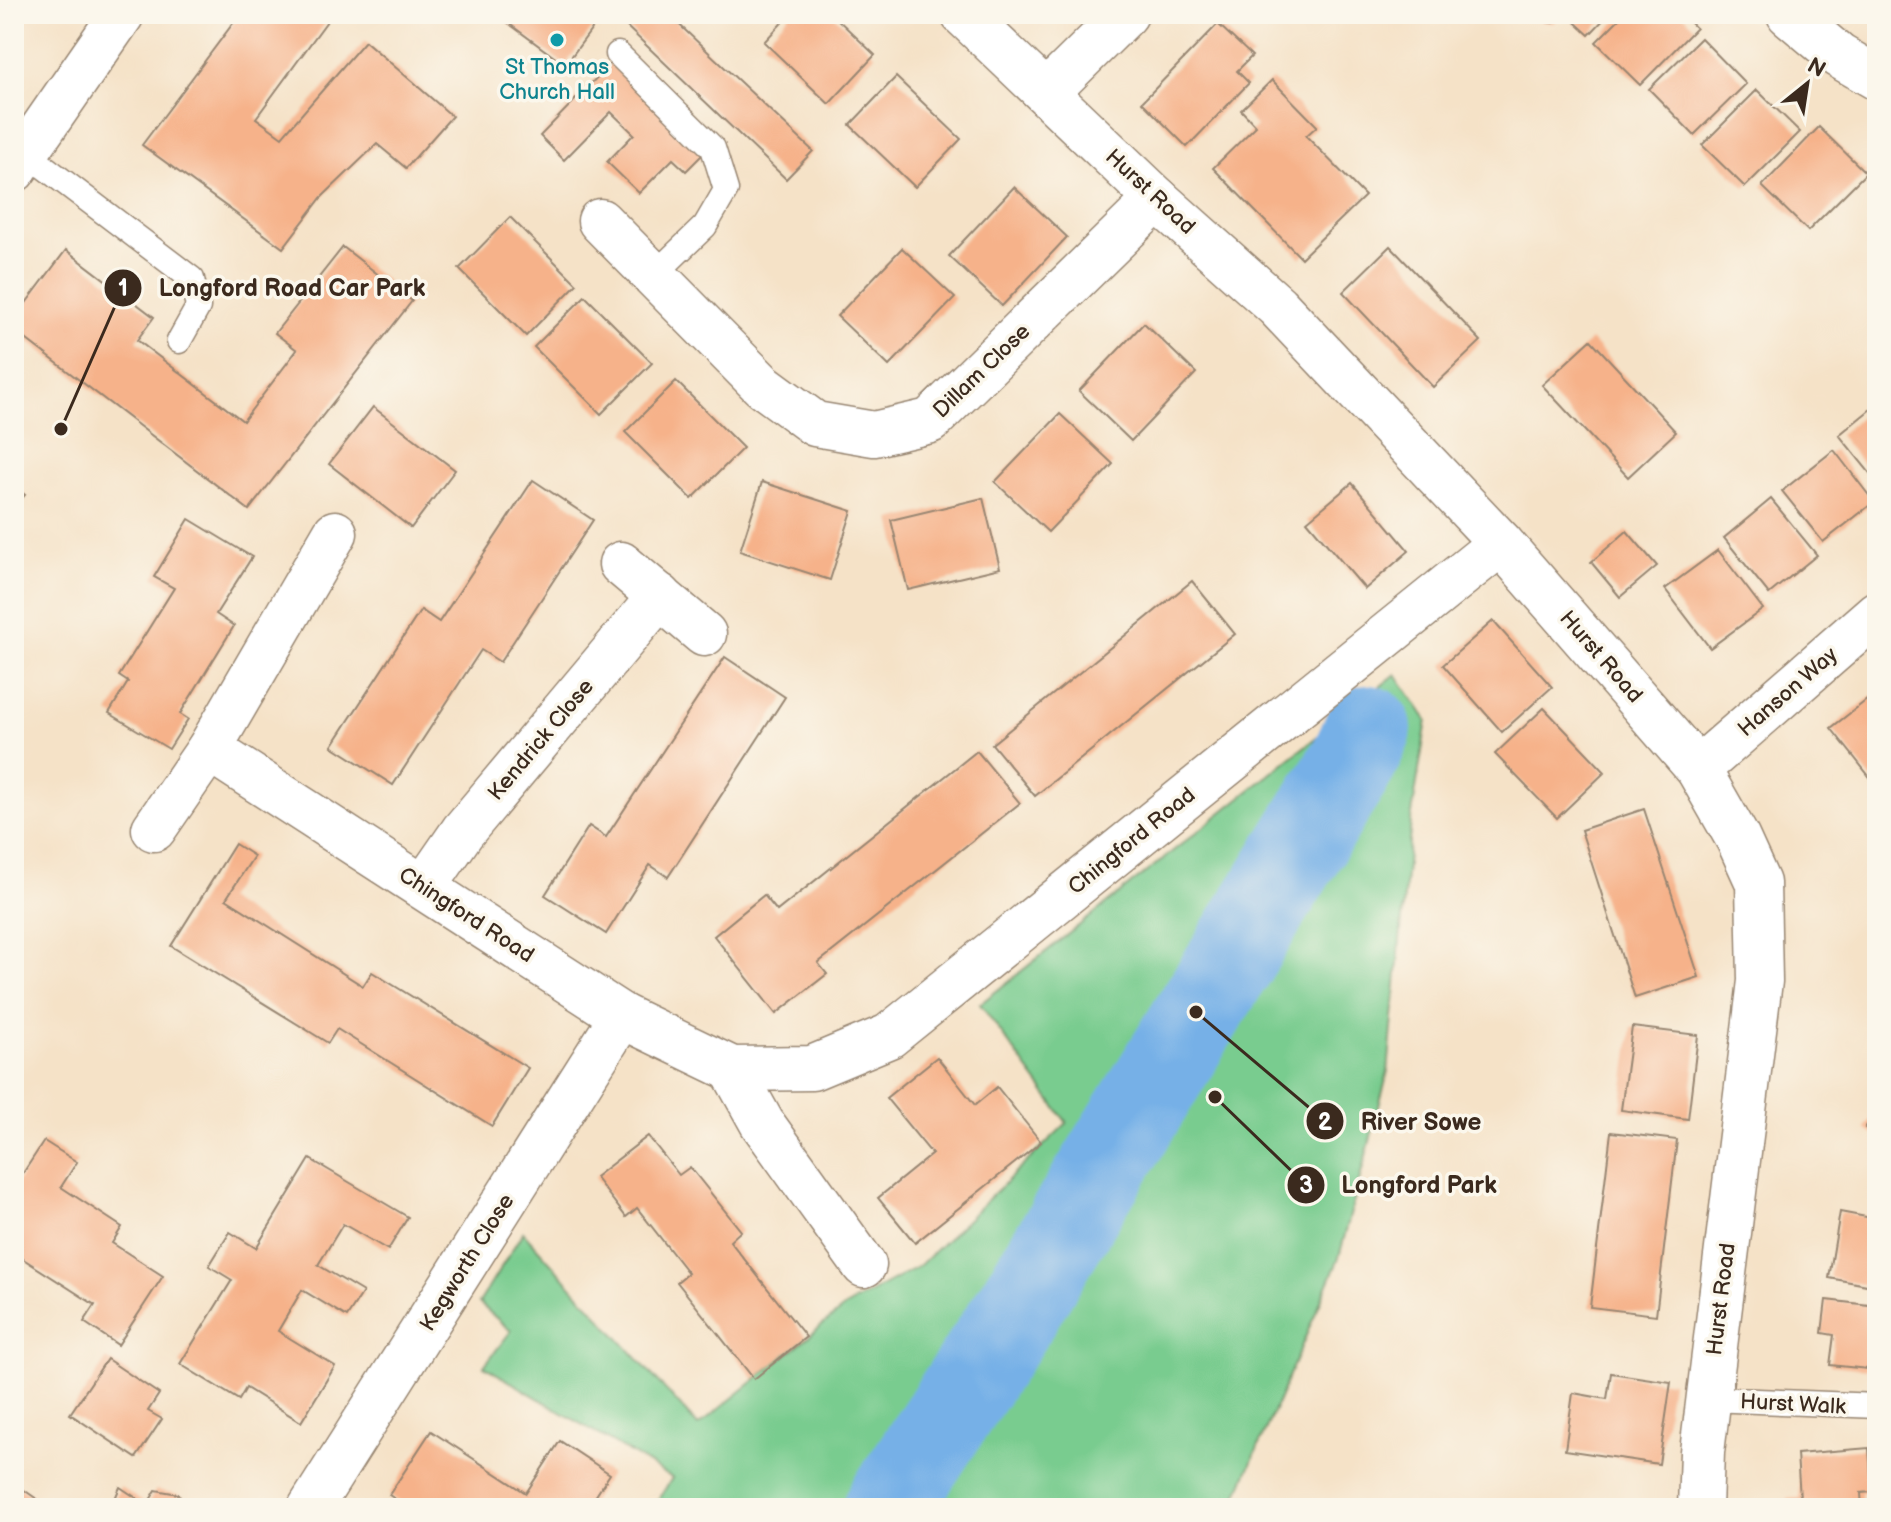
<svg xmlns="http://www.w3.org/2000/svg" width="1891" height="1522" viewBox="0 0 1891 1522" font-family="'Balsamiq Sans',sans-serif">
	<rect width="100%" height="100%" fill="#fbf7ec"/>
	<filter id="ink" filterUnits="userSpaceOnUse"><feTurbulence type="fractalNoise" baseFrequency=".0125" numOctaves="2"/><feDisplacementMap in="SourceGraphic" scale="16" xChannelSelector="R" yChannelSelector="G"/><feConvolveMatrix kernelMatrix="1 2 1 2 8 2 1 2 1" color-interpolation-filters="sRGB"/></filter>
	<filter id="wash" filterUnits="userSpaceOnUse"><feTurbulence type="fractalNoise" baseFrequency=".006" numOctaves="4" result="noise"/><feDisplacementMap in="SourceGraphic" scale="32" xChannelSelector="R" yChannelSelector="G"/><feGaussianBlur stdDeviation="1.8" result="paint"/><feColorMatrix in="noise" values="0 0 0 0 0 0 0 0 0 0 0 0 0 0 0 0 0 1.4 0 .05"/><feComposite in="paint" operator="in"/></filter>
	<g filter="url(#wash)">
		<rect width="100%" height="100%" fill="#f5e2c7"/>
		<polygon fill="#79cc8f" stroke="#5a7b56" stroke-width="2" points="1396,674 1427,720 1411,820 1388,1072 1338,1261 1232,1508 653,1508 672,1478 484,1366 511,1331 479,1303 523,1232 698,1426 845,1307 919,1266 1067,1123 980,1004"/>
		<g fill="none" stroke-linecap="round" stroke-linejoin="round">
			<polyline stroke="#76b0e7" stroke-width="88" points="887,1508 1012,1317 1355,758 1368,729"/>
		</g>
		<g id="blocks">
			<g fill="#f6b28a">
				<polygon points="240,14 316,14 327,21 256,118 282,137 365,41 452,116 406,168 377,144 321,198 283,248 142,145"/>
				<polygon points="496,14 603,14 565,65"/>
				<polygon points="634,14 668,14 813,151 786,179 624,24"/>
				<polygon points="790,14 832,14 875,55 829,104 764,42"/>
				<polygon points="1532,14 1561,14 1553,23 1540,21"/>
				<polygon points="1566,14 1609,14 1589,35"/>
				<polygon points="1624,14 1682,14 1696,28 1640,85 1596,42"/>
				<polygon points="1218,24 1252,56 1237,71 1249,83 1187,147 1142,102"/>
				<polygon points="1701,38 1746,84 1694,135 1649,89"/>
				<polygon points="611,63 703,154 686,171 673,159 639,193 607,162 634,134 611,112 564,160 540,136"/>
				<polygon points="896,77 961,139 915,187 850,125"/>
				<polygon points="1272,80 1317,126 1306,136 1365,196 1301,258 1213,168 1256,126 1241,110"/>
				<polygon points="1757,90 1800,132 1745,187 1702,145"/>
				<polygon points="1819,127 1866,173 1808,231 1762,186"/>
				<polygon points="1014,187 1067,237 1002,306 949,256"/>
				<polygon points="510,217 577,284 526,336 459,269"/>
				<polygon points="1390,246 1481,341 1433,387 1343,292"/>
				<polygon points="343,247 412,301 249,510 14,330 14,319 66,250 154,317 137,340 243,421 297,350 275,333"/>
				<polygon points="902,248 955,298 889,366 837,316"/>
				<polygon points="585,296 652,363 601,414 534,347"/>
				<polygon points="1144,323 1196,373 1131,441 1079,391"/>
				<polygon points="1591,340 1676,432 1628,477 1542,385"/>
				<polygon points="676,381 743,448 692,499 625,432"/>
				<polygon points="1877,404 1877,482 1839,435"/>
				<polygon points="373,407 455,470 411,528 329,464"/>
				<polygon points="1060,414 1113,464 1048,532 995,482"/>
				<polygon points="1834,450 1874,502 1823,542 1782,491"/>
				<polygon points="533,480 593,520 500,662 481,650 393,785 332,746 421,610 439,622"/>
				<polygon points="762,482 852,511 830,580 740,551"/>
				<polygon points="1352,483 1409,551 1365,589 1307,521"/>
				<polygon points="14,486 25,495 14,508"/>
				<polygon points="983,498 1000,568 908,590 891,520"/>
				<polygon points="1771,499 1817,555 1769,594 1724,538"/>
				<polygon points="189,519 252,557 216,614 234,626 180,714 188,719 169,749 109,713 128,682 119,676 174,588 154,577"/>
				<polygon points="1627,531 1657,566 1620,597 1591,562"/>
				<polygon points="1718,550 1763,609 1710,648 1665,589"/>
				<polygon points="1192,581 1235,634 1035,796 992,744"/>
				<polygon points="1493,621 1552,687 1502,732 1443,665"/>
				<polygon points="725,657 785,697 668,877 650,865 606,934 545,895 589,826 606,837"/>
				<polygon points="1877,692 1877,778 1873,781 1831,728"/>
				<polygon points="1544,708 1605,772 1557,818 1495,754"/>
				<polygon points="977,751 1020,803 818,963 827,974 776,1014 714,936 764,895 777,911"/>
				<polygon points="1644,809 1699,977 1635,998 1581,830"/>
				<polygon points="235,844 254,856 226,899 363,986 372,972 528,1068 492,1126 337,1029 328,1043 171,946"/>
				<polygon points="1632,1027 1698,1035 1688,1119 1621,1110"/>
				<polygon points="937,1057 975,1105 997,1087 1041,1142 915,1243 878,1198 932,1154 886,1098"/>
				<polygon points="1877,1111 1877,1136 1865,1128"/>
				<polygon points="1611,1132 1677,1140 1656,1315 1590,1307"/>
				<polygon points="648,1136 679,1175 690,1167 741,1231 730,1241 806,1337 754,1379 677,1282 688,1273 637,1208 626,1217 595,1177"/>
				<polygon points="44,1141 77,1162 61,1187 122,1227 112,1243 163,1276 118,1345 84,1322 95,1305 14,1253 14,1187"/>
				<polygon points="310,1159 408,1217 388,1250 343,1224 318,1265 363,1292 347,1317 302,1290 278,1331 335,1366 301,1422 246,1388 239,1400 180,1364 232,1280 209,1266 230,1232 256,1248"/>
				<polygon points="1840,1212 1877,1219 1877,1287 1829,1278"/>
				<polygon points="1826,1300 1877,1306 1877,1370 1830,1365 1834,1335 1822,1333"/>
				<polygon points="107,1359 159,1394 148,1411 162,1419 136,1458 70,1414"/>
				<polygon points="1611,1373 1671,1382 1659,1464 1565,1450 1573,1393 1607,1399"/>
				<polygon points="431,1431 526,1493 560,1441 610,1474 588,1508 400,1508 403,1504 389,1495"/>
				<polygon points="1869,1448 1872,1492 1861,1493 1862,1508 1787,1508 1787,1499 1800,1498 1797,1454"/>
				<polygon points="14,1483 47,1506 46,1508 14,1508"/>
				<polygon points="120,1487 147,1505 156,1490 178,1494 188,1508 111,1508"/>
			</g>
		</g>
	</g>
	<g filter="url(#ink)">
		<use href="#blocks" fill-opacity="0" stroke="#988672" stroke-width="2"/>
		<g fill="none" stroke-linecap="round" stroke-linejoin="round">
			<g stroke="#988672" stroke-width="27">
				<g id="service">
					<polyline points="618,54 713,148 726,190 705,226 654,275"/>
					<polyline points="26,153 192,279 198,307 179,341"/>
					<polyline points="1708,1399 1877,1406"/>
				</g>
			</g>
			<g stroke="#988672" stroke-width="47">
				<g id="minor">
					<polyline points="963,14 1157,199 1277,306 1501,543 1698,769 1738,839 1758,883 1760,981 1702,1452 1700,1508"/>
					<polyline points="1789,14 1839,56 1877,78"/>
					<polyline points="1047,92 1126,14"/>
					<polyline points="600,221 762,385 815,424 874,434 930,421 1157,199"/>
					<polyline points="621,564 704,634"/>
					<polyline points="209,749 622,1016 732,1069 812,1068 889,1036 1501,543"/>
					<polyline points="1698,769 1877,613"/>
					<polyline points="154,829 209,749 335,533"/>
					<polyline points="425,886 463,831 660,596"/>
					<polyline points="732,1069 762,1123 864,1265"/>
					<polyline points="310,1508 622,1016"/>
				</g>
			</g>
			<g stroke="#988672" stroke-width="47">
				<polyline id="secondary" points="14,170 122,14"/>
			</g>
			<use href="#service" stroke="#fff" stroke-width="24"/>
			<use href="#minor" stroke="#fff" stroke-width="44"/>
			<use href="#secondary" stroke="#fff" stroke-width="44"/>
		</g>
	</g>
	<circle fill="#0f9aa8" stroke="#fbf7ec" stroke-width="3" cx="557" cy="40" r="8"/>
	<g text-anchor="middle" stroke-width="7" stroke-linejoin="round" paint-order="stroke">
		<g font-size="22" fill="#0d838f" stroke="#fbf7ec">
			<text x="557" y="74">St Thomas<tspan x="557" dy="25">Church Hall</tspan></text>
		</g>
		<g font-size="22" fill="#3b2a1e" stroke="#fbf7ec">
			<text transform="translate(1151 191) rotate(43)" y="8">Hurst Road</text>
			<text transform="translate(981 370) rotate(-44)" y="8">Dillam Close</text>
			<text transform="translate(1602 656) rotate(49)" y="8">Hurst Road</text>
			<text transform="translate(1787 691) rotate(-41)" y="8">Hanson Way</text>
			<text transform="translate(540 739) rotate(-50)" y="8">Kendrick Close</text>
			<text transform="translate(1131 840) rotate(-39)" y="8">Chingford Road</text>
			<text transform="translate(467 914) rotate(33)" y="8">Chingford Road</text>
			<text transform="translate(466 1262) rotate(-58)" y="8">Kegworth Close</text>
			<text transform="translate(1720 1299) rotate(-83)" y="8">Hurst Road</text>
			<text transform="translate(1793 1403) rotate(3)" y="8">Hurst Walk</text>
		</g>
	</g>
	<path fill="none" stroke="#3b2a1e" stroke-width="3" d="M61 429L123 288M1196 1012L1325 1121M1215 1097L1306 1185"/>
	<g fill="#3b2a1e" stroke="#fbf7ec" stroke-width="3">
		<circle cx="61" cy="429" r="8"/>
		<circle cx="1196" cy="1012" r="8"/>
		<circle cx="1215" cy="1097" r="8"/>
		<circle cx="123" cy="288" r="20"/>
		<circle cx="1325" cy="1121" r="20"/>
		<circle cx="1306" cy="1185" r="20"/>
	</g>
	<g font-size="24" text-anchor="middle" font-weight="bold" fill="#fff">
		<text x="123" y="296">1</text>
		<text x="1325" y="1130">2</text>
		<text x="1306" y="1193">3</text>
	</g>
	<g font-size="24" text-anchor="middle" font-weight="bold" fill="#3b2a1e" stroke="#fbf7ec" stroke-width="7" stroke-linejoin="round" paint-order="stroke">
		<text x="292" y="296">Longford Road Car Park</text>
		<text x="1421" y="1130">River Sowe</text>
		<text x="1419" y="1193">Longford Park</text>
	</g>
	<rect width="1891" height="1522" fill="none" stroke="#fbf7ec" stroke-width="48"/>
	<g transform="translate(1807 84) rotate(30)" stroke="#fbf7ec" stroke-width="6" paint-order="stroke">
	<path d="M0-6L14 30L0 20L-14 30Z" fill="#3b2a1e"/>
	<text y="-12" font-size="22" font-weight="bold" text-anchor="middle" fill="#3b2a1e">N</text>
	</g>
</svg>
